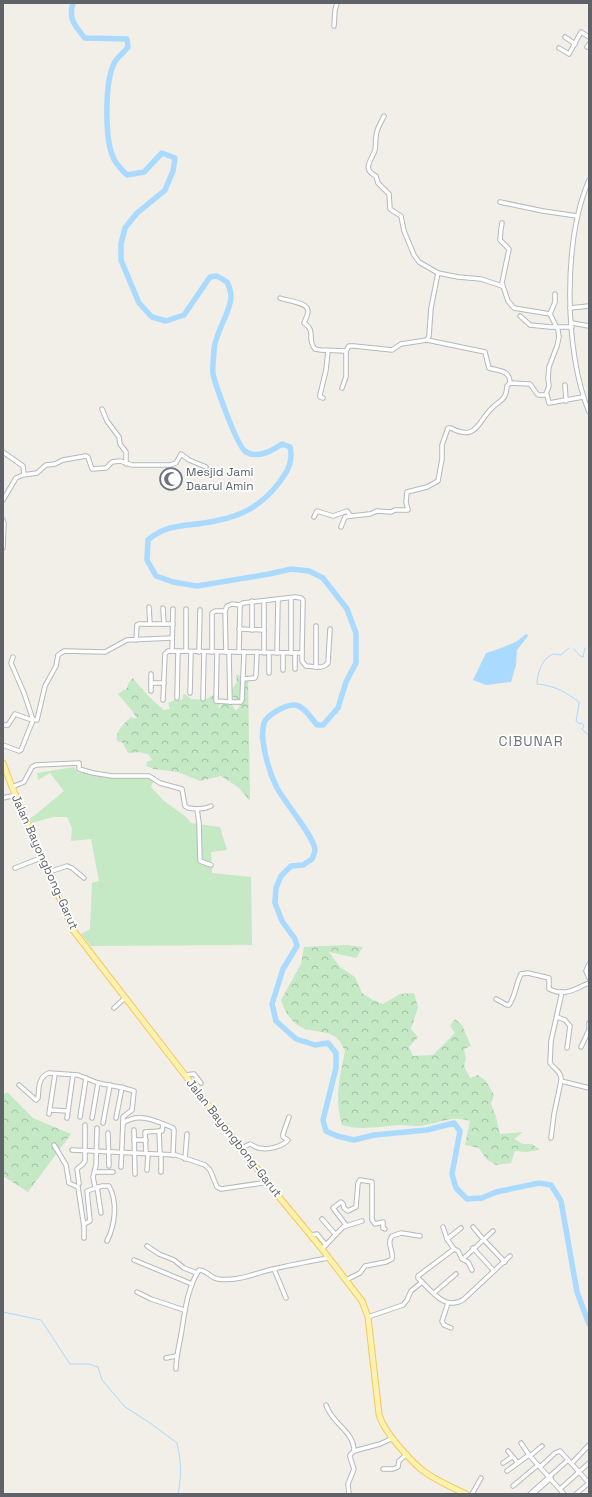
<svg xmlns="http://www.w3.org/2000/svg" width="592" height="1497" viewBox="0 0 592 1497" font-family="'Space Grotesk',sans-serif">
	<defs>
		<pattern id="forest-crowns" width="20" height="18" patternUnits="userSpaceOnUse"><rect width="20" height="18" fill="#c5e8c5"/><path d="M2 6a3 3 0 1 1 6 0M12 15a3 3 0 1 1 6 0" fill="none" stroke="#a3c0a4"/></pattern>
	</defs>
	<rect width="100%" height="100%" fill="#f1efe8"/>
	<polygon fill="#c5e8c5" points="74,767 78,773 85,771 93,774 149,777 154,779 151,787 164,801 185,816 191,823 220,827 227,850 211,852 212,873 251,877 252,945 91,946 81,934 90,929 92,883 99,881 91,839 71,841 72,828 67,817 53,817 31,823 29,817 30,818 34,816 64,791 50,773 38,780 37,773"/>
	<g fill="url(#forest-crowns)">
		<path d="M 236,675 L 239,675 L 240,677 L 245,677 L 248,675 L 250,801 L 238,787 L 221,776 L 200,781 L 178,772 L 154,769 L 146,766 L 147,762 L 152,760 L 149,755 L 140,752 L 128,753 L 123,743 L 117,741 C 115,731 124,724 131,717 L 137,719 L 133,712 L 118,694 L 127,688 L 129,682 L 133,678 C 141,689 154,702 164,710 L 170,709 L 168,703 L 177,699 L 182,700 L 183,695 L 185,694 L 191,699 L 205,700 L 211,696 L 219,693 L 219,699 L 221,704 L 218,706 L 219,708 L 228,698 L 236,711 L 240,706 L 234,700 L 231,691 L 237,682 Z"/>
		<path d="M 346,945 L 363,947 L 356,958 L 329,952 L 340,967 L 355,977 L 362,993 L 373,1000 L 383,1004 L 400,994 L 414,993 L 418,1007 L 411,1029 L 418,1037 L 409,1047 L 413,1056 L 433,1055 L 455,1033 L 450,1026 L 455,1019 L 462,1025 L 471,1046 L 464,1049 L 466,1059 L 464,1066 L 470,1078 L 478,1075 L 486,1081 L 494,1095 L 491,1104 L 496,1117 L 500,1134 L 523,1132 L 514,1139 L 523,1144 L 532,1144 L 540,1150 L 526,1152 L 515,1151 L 511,1163 L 496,1165 L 486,1159 L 479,1148 L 465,1145 L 470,1121 C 453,1115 442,1122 425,1125 C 417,1127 408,1125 400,1125 C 380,1126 362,1131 342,1125 C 334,1098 340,1077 345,1051 C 343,1047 341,1043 339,1040 C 331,1032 320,1032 310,1030 C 294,1027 286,1015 281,1000 L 301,964 L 304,947 Z"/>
		<polygon points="7,1092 33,1118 71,1134 28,1192 3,1176 3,1095"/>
	</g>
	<path fill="#aadaff" d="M 527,634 L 528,636 L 517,650 L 516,665 L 511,682 L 486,685 L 473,680 L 486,653 C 497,650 507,646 517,641 C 521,639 523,635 527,634 Z"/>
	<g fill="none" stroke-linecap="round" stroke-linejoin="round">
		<g stroke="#aadaff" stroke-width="1">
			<polyline points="574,649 579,655 583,657 585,648"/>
			<path d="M 537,683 C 538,671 542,659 553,654 L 561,655 L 569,648"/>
			<path d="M 537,684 C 553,685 566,692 579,702 L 579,704 L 576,721 L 580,724 L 582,723 L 584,726 L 582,729 L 589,736"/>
			<path d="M 3,1312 L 41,1320 L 70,1364 L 89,1364 L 98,1367 L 102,1380 L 125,1407 L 150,1423 L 177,1443 C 181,1462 182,1474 178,1494"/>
		</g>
		<path stroke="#aadaff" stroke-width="5.5" d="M 73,3 C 68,19 75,26 85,38 L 127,39 L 128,47 C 123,54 116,57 113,66 C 105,85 104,143 115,161 C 118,166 123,171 127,175 L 144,172 L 162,153 L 175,158 L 173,171 L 165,190 L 137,213 L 125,228 L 121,244 L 121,260 L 139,303 L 152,317 L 166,321 L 184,315 L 210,277 L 217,276 L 227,282 C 229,286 231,292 231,297 C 231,311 216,331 214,349 C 214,357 212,366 213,374 C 216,386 237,447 246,452 C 258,459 272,451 282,444 L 290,447 C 293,460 289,469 281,480 C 264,504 243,516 215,521 C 190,527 169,522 148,540 L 147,560 L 156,576 L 173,582 L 197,586 L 269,574 L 291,569 L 309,571 L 323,578 L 347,609 L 356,633 L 356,663 L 346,682 L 338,708 L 323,725 L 317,725 C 311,718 304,706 295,705 C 286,704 267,715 264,723 C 263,728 262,736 263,741 C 265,756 270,774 277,788 C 284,801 315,838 315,850 C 315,853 313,856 312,859 L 303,865 L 291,866 L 281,876 L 276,888 L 275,903 L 282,921 L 295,939 L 297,946 L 283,969 L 272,1004 L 276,1021 L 296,1039 L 315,1045 L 328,1043 L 336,1053 L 336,1068 L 323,1120 L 326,1131 L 337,1136 L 354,1140 L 374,1135 L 427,1130 L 454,1123 L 460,1131 L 452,1174 L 456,1188 L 467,1199 L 482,1198 L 496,1192 L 539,1183 L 551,1185 L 561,1201 L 577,1292 L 589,1324"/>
		<g stroke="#b5b8bc" stroke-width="5.5">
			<g id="street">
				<polyline points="334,26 335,10 337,3"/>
				<polyline points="565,37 575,44"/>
				<polyline points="587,47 589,44"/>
				<polyline points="559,48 569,54 581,32 589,37"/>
				<path d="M 384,116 C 381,123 376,129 376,137 C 375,141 376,146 375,150 C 372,160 361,169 376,176 L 378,183 L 389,194 L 390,209 L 401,216 L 404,231 L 414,255 L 419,262 L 438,273 L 458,277 L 481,279 L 502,286"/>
				<path d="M 589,180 C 563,241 564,351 589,412"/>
				<polyline points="500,202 543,211 577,216"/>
				<polyline points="502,223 501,229 500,240 509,249 502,283 508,301 514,308 550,314 558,330 559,337 557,346 549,367 548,378 549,386 546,394"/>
				<path d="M 280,298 C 287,301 308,302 308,311 C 308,315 305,320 304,323 C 317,332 306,338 315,349 L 321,350 L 346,351 L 349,346 L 354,346 L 392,350 L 401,344 L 427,340 L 485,352 L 489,368 C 499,371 510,370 510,383"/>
				<polyline points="570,308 589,306"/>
				<polyline points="550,314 555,302 555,294"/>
				<polyline points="520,316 530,325 550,327 572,327"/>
				<polyline points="572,323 589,326"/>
				<polyline points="427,340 429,336 431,308 438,273"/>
				<polyline points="565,385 566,401"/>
				<polyline points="342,388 346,377 346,351"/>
				<polyline points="323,398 320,397 320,395 326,370 328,351"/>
				<polyline points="102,409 107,421 119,437 120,444 126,452 126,464"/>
				<polyline points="3,452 23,466 24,474"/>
				<polyline points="3,500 16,478 23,475 37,473 46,465 55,464 63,460 86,456 88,457 92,469 106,468 112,462 120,461 132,465 170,465 176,463 181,454 189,460 206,467"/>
				<path d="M 314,517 L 317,511 L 333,516 L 347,511 L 350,515 L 352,516 L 370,514 L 377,511 L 391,512 L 395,510 L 408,510 L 406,502 L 407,492 L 427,487 L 438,481 L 442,459 L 442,445 L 448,428 L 451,428 C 477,442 478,421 492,408 C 500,400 506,401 507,386 L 510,383 L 530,384 L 538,395 L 547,395 L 549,403 L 583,397"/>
				<polyline points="3,520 4,523 3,548"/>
				<polyline points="341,527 345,517 351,516"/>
				<polyline points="252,601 252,630"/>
				<polyline points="149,607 150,624"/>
				<polyline points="163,608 164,624"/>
				<polyline points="186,609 186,651"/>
				<polyline points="316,626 316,667"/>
				<polyline points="239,629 264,630"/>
				<polyline points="136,640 137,625 139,624 173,624"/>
				<polyline points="172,651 173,609"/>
				<polyline points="199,652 200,610"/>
				<polyline points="212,652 212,613 215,611 225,611"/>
				<polyline points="217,652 216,701 230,702"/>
				<polyline points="226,652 225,611 227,606 232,604 240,605"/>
				<polyline points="229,652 230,702 241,702 242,700 244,652"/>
				<path d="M 239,652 L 240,605 L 243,603 L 295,597 L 301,598 L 303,600 L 302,653 L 302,661 L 306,666 C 313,666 323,670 328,663 L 330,629"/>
				<polyline points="264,653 264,601"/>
				<polyline points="269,653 269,673"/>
				<polyline points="277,653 278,600"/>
				<polyline points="283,653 283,670"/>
				<polyline points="291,653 291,599"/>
				<polyline points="295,653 295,669"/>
				<polyline points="151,674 151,691"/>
				<polyline points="243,679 255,678 256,675 257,652"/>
				<polyline points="151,683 164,683"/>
				<polyline points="190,693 191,652"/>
				<polyline points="177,698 178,651"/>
				<polyline points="203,699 204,652"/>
				<polyline points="163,700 165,654 168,651 302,653"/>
				<polyline points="3,725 8,725 15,714 29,719 37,720 45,686 56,666 58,655 64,651 105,652 127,640 172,638"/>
				<polyline points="3,745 19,751 21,750 33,720 24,693 11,663 13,657"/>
				<polyline points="12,787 24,782 32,767 36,765 79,763 79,769 93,773 112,776 149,776 160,783 182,789 185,806 188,808 197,809 199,823 200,861 211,865"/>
				<polyline points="3,798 16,795"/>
				<polyline points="197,809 206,808 211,806"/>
				<polyline points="15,868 43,857"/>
				<polyline points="49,872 67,866 72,868 84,878"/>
				<polyline points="589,964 586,971 589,978"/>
				<path d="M 562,992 L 551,1041 L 550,1063 C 555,1070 562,1072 561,1081 L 589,1088"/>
				<path d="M 496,999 L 507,1005 L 509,1005 C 515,997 516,984 521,974 L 528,973 L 549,978 L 549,989 C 566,997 574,989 589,983"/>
				<polyline points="114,1008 125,998"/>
				<polyline points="557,1017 565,1020 570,1026 567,1048"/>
				<polyline points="589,1023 589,1028"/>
				<polyline points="581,1047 589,1030"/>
				<polyline points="185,1075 194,1074 201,1083"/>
				<path d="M 19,1085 L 36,1100 L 38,1098 C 39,1088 38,1077 49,1073 L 78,1075 L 98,1083 L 124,1088 L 134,1091 L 132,1110 L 123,1117 L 123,1122 L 121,1167"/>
				<polyline points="50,1110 68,1111"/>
				<polyline points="49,1114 55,1074"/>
				<polyline points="80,1117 86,1078"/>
				<polyline points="67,1118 73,1075"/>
				<polyline points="92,1118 98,1083"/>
				<polyline points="116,1118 122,1087"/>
				<polyline points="103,1123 110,1085"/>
				<path d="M 123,1123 C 140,1112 156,1121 173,1128 L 174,1130 L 173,1155"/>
				<polyline points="134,1130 135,1174"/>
				<polyline points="159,1131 160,1154"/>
				<polyline points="108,1133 109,1166"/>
				<polyline points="551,1138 554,1114 561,1081"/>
				<polyline points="134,1140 146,1140"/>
				<polyline points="54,1145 66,1165 69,1183 78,1187 84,1227 84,1238"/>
				<path d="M 242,1148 L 250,1144 C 253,1145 256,1148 259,1148 C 268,1150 282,1147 288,1140 L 283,1137 L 283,1134 L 289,1117"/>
				<polyline points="72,1150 176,1155 205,1165 210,1170 217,1187 221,1189 269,1182"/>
				<polyline points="146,1153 145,1132 162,1131 163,1124"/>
				<polyline points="185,1159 187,1134"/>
				<polyline points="147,1170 148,1154"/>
				<polyline points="95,1172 113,1172"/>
				<polyline points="161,1172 161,1154"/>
				<polyline points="79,1184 77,1169 83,1164 85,1161 85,1125"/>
				<polyline points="95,1187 93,1177 96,1165 97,1128"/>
				<polyline points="97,1187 101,1213"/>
				<polyline points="322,1219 335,1234"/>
				<path d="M 84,1224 L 90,1221 L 87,1191 L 102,1186 L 109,1186 C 118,1202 115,1225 107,1241"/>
				<polyline points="346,1225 333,1208 341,1202 343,1204 344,1208 348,1211 356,1207 358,1183 360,1180 372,1182 372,1220 375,1224 383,1222 383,1228 385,1229"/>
				<polyline points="473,1227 483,1239 505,1262"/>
				<polyline points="311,1235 317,1234 326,1245"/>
				<polyline points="447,1239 461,1228"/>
				<polyline points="147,1246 159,1254 174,1260 184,1268 197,1273"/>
				<polyline points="473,1248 494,1271"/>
				<polyline points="322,1249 343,1227 362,1221"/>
				<polyline points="454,1249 458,1251 462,1259 468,1262 472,1270"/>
				<polyline points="465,1257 493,1231"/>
				<polyline points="134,1260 192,1284"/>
				<polyline points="274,1269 286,1298"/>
				<path d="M 346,1280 L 360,1273 L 365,1266 L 386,1262 L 392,1259 C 394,1251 386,1244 392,1236 L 401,1233 L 420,1236"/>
				<path d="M 422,1282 C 434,1294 447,1311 464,1299 L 510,1256"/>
				<polyline points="137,1292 151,1299 184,1310"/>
				<polyline points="434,1293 456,1274"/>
				<polyline points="448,1303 442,1321 444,1325 451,1328"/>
				<polyline points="368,1317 403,1305 407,1300 411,1291 422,1282 418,1278 418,1276 454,1249 447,1239 443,1227"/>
				<polyline points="166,1358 176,1356"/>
				<path d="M 176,1369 C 176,1355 180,1343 182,1329 C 185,1309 188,1287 199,1270 C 206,1270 211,1278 218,1279 C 237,1282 256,1273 273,1269 C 292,1265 310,1261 328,1258"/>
				<path d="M 326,1405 C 332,1424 354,1431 354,1451"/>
				<polyline points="521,1443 529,1455"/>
				<polyline points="508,1451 518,1463"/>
				<polyline points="530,1456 542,1446"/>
				<polyline points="503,1463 512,1457"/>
				<polyline points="572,1463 589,1445"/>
				<polyline points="540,1467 555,1453 560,1451 589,1483"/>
				<polyline points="383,1469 393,1469 398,1467 399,1461 407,1454"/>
				<polyline points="507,1471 529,1455 564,1494"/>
				<polyline points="513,1486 538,1465"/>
				<polyline points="560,1489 589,1463"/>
				<polyline points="349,1494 348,1484 354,1469 350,1457 350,1455 354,1451 380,1444 393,1438"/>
				<polyline points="472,1494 481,1478"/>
				<polyline points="530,1494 568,1460"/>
				<polyline points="533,1494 551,1478"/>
				<polyline points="576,1494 589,1483"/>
			</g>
		</g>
		<g stroke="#f2c960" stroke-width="7">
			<path id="primary" d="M 3,763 L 12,787 L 73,930 L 279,1197 L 322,1249 L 362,1301 L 368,1317 L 379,1414 C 383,1431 409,1459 422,1470 C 435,1480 451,1487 466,1494"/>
		</g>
		<use href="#street" stroke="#fff" stroke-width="3.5"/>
		<use href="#primary" stroke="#fff2af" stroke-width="5"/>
	</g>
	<defs>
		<g id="mosque-ring" transform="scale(1.15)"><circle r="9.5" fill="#fff" stroke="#6b7280" stroke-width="1.5"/><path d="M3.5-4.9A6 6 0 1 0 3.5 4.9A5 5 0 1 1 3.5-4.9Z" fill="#6b7280"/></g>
	</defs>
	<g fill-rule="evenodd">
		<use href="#mosque-ring" x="171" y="479"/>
	</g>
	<g text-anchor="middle" stroke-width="3.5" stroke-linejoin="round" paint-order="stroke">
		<g font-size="12" fill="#5b616d" stroke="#fff" text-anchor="start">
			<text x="186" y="476">Mesjid Jami<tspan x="186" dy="14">Daarul Amin</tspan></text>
		</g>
		<g font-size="12" fill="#5f6368" stroke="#fff">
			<text transform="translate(45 862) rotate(66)" y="4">Jalan Bayongbong-Garut</text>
			<text transform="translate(234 1138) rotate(52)" y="4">Jalan Bayongbong-Garut</text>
		</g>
		<g font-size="14" letter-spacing="1" fill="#70757a" stroke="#fff">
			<text x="531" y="746">CIBUNAR</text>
		</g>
	</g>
	<rect width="592" height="1497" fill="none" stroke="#5f6368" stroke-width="8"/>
</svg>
